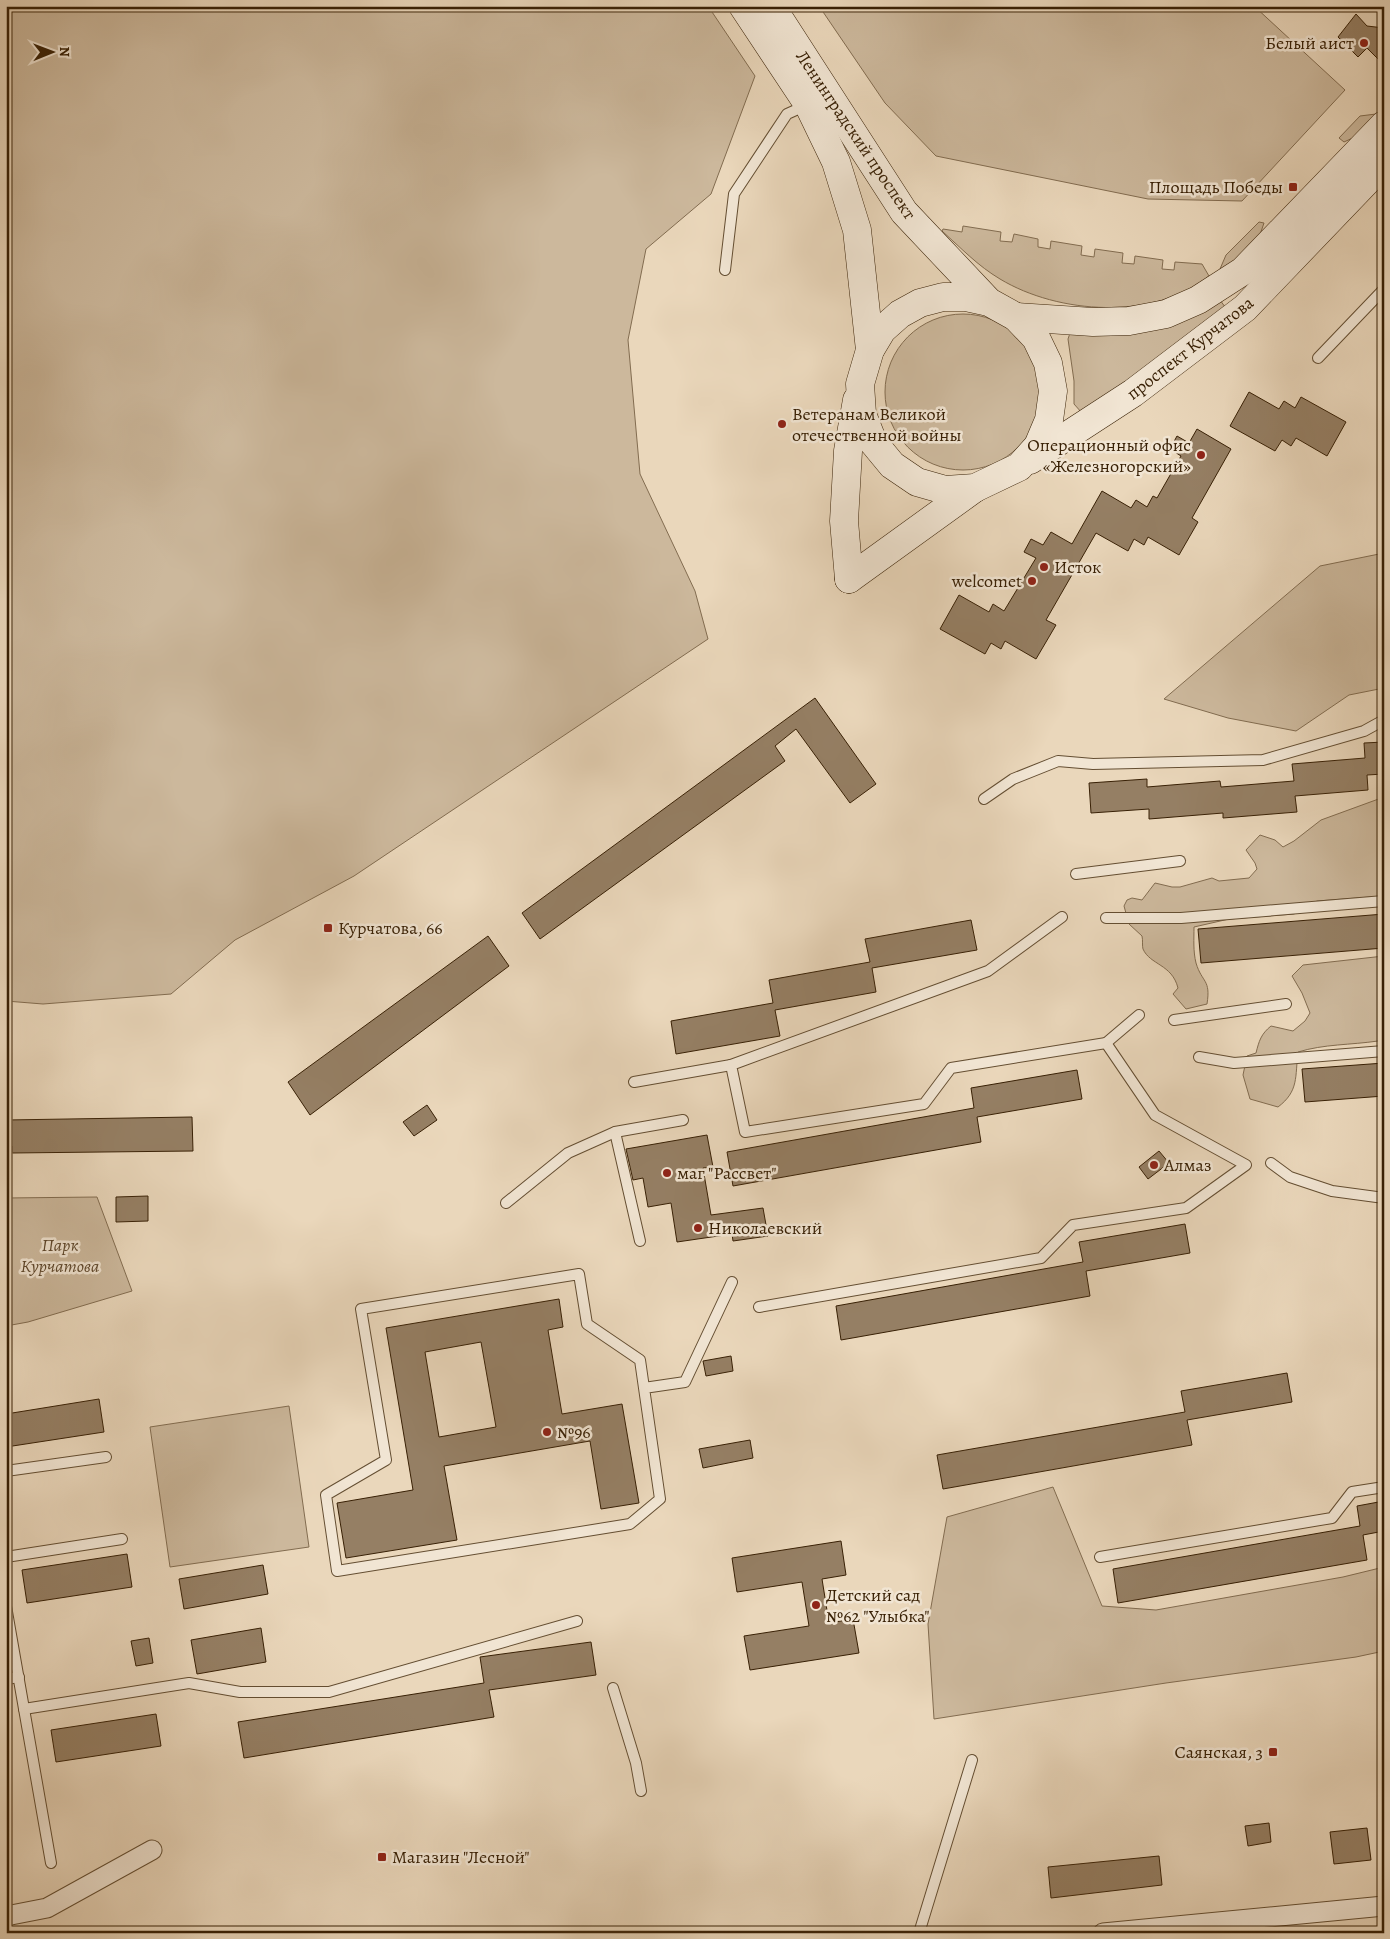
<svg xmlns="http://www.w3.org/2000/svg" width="1390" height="1939" viewBox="0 0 1390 1939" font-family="Alegreya,serif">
	<rect width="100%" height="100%" fill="#ead7bb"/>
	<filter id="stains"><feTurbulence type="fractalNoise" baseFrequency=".004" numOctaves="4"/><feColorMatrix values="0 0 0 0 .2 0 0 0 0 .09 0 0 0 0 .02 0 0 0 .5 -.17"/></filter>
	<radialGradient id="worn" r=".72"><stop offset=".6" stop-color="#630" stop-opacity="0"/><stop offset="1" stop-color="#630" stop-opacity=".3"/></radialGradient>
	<g fill="#ccb89c" stroke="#826c50">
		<polygon points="6,6 708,6 755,76 711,194 646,249 628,340 640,474 695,591 708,639 354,876 235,940 171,994 43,1004 6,1001"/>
		<polygon points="819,6 1254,6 1345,90 1242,201 1148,199 936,156 885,103"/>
		<polygon points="1384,113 1372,129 1344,142 1339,138 1360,116"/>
		<polygon points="1259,222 1264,223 1256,246 1226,273 1220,269 1226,255"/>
		<path d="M 963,226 L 1001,232 L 1000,241 L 1012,242 L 1014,234 L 1038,239 L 1038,247 L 1050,249 L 1051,241 L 1082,246 L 1081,255 L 1094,257 L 1095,249 L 1123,253 L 1122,263 L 1134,264 L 1135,256 L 1163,260 L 1162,269 L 1174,270 L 1175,262 L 1202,264 L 1209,276 C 1154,321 1058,314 1000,279 C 978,266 961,248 942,231 L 943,229 L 962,232 Z"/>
		<polygon points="1220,300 1228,311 1082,413 1074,404 1074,381 1068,339 1070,333"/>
		<circle cx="963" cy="392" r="78"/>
		<polygon points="1384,553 1384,688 1349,695 1296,731 1228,718 1164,699 1320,566"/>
		<path d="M 1384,797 L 1384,896 L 1317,901 L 1294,914 L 1229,919 L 1194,927 C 1194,939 1193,951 1196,963 C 1202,983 1211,979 1207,1004 L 1186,1009 L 1173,994 L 1178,988 C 1172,964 1150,965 1143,949 C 1142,946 1143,940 1142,936 L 1129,924 L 1124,906 L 1127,900 L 1132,898 L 1142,900 L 1155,883 L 1172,887 L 1180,887 L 1212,878 L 1219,881 L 1249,878 L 1257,869 L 1255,863 L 1246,850 L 1260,835 L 1275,840 L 1283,847 L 1294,841 L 1321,820 Z"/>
		<path d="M 1384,956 L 1384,1032 L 1378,1041 C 1351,1045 1324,1044 1298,1052 C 1295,1077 1299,1091 1278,1107 L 1250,1099 L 1243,1075 L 1247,1056 L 1256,1053 C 1259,1041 1261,1034 1271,1026 L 1293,1031 L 1305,1021 L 1310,1013 L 1302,993 L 1292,976 L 1303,965 Z"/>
		<polygon points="97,1197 132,1291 28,1322 6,1326 6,1198"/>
		<polygon points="289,1406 309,1547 170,1567 150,1427"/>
		<polygon points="1053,1487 1102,1606 1156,1610 1343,1577 1384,1567 1384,1651 1356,1657 1166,1683 934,1719 928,1624 947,1517"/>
	</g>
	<g fill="#957f64" stroke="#382005" fill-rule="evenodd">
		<polygon points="1356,14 1367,26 1384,28 1384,65 1367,48 1358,57 1338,37"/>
		<polygon points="1249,392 1279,409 1284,401 1295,408 1301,397 1346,422 1327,456 1296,438 1291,446 1282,440 1275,451 1230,426"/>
		<polygon points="1197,429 1231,449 1192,518 1198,522 1179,555 1148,537 1144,545 1134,539 1128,551 1096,533 1046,620 1056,625 1036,659 1005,641 1001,649 991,643 985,654 940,629 959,595 989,612 993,604 1004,611 1036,558 1024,552 1031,539 1043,545 1051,532 1072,544 1102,491 1131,508 1136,500 1147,507 1153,496 1157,498 1181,456 1170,449 1177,436 1189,443"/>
		<polygon points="815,698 876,784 850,803 796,729 775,746 785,761 540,939 522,913"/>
		<polygon points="1384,742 1384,774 1367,775 1368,790 1295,796 1297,812 1223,818 1223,813 1149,819 1149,809 1091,813 1089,783 1147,779 1147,787 1220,781 1221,787 1294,781 1292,764 1365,758 1364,743"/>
		<polygon points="1384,914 1384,948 1201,963 1198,929"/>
		<polygon points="971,920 977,950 872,968 876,992 775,1010 780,1036 676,1054 671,1021 773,1003 769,980 870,962 865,939"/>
		<polygon points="488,936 509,966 310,1115 288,1082"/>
		<polygon points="1384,1063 1384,1096 1305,1102 1302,1069"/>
		<polygon points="1077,1070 1082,1099 977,1117 981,1142 733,1186 727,1152 974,1108 971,1088"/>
		<polygon points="427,1105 437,1120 414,1136 403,1122"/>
		<polygon points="192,1117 193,1151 12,1153 12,1146 6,1146 6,1120"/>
		<polygon points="707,1135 713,1167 703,1168 711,1215 763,1208 768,1236 733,1241 732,1234 677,1242 671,1203 648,1207 643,1178 633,1180 626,1149"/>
		<polygon points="1159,1151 1169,1163 1148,1179 1139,1167"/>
		<polygon points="148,1196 148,1221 116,1222 116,1197"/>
		<polygon points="1185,1224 1190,1253 1086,1271 1090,1296 841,1340 836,1306 1083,1262 1079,1242"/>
		<path d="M 559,1299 L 563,1327 L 548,1330 L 562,1414 L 622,1404 L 639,1503 L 601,1509 L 590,1441 L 444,1466 L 457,1540 L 346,1558 L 337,1503 L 413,1490 L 386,1328 ZM 481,1342 L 496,1427 L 439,1437 L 425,1352 Z"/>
		<polygon points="731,1356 733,1371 706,1376 703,1361"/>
		<polygon points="1287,1373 1292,1402 1187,1420 1192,1445 943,1489 937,1455 1185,1412 1181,1391"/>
		<polygon points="99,1399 104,1432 6,1447 6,1414"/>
		<polygon points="750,1440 753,1458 703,1468 699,1449"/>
		<polygon points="1384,1501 1384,1531 1363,1535 1367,1560 1118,1603 1113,1569 1360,1526 1357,1506"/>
		<polygon points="841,1541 846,1575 822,1579 829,1623 853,1619 859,1653 750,1670 744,1636 809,1626 802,1582 737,1592 732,1558"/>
		<polygon points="127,1554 132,1587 27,1603 22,1570"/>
		<polygon points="263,1565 268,1594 184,1609 179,1579"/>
		<polygon points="261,1628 266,1662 197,1674 191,1640"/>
		<polygon points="149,1638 153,1663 136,1666 131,1641"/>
		<polygon points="591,1642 596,1675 489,1690 494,1717 244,1758 238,1722 484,1683 480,1657"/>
		<polygon points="156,1714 161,1746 56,1762 51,1730"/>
		<polygon points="1269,1823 1271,1842 1248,1846 1245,1826"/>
		<polygon points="1367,1828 1371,1860 1334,1864 1330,1832"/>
		<polygon points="1159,1856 1162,1885 1051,1898 1048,1867"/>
	</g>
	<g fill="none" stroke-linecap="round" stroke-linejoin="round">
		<g stroke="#644e32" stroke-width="12">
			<g id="lane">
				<polyline points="725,270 734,194 787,114 807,105"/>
				<polyline points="1318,358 1384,289"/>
				<polyline points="984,799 1013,779 1058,761 1093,764 1263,760 1364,731 1384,720"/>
				<polyline points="1076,874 1180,861"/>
				<polyline points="1062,917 988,971 731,1065 745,1132 924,1104 951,1068 1106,1043 1139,1015"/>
				<polyline points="1106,918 1181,918 1384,901"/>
				<polyline points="1174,1020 1286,1004"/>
				<polyline points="1199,1057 1234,1063 1384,1051"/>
				<polyline points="634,1082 731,1065"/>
				<polyline points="615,1132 640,1241"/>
				<polyline points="1271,1163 1290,1177 1332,1191 1384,1198"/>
				<polyline points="506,1203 568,1153 615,1132 683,1120"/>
				<polyline points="759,1307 1041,1258 1073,1225 1186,1208 1246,1165 1155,1115 1106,1043"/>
				<polyline points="644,1388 640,1360 587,1324 579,1274 361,1309 386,1460 326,1495 337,1571 630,1524 660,1499 644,1388 685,1382 732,1282"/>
				<polyline points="6,1471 106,1457"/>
				<polyline points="6,1557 122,1539"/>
				<polyline points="1100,1557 1332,1518 1352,1492 1384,1487"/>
				<polyline points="6,1606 51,1863"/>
				<polyline points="6,1679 19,1677"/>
				<polyline points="613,1688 636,1763 641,1791"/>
				<polyline points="24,1709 189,1683 240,1692 329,1692 577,1621"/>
				<polyline points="919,1933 972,1760"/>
			</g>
		</g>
		<g stroke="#644e32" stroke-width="21">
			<g id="street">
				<polyline points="6,1916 47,1908 152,1850"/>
				<polyline points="1103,1933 1384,1906"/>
			</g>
		</g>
		<g stroke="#382005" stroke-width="29">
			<g id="secondary">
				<polyline points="743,6 808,104 836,162 857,230 870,350"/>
				<polyline points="771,6 904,212 989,302 1016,317 1036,338 1048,363 1053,391 1049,420 1038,446 1019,467 975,488 945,490 917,482 892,465 873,442 862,414 860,384 870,350 882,330 900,314 920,303 943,297 966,297 989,302"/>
				<polyline points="1016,317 1093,322 1129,321 1166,314 1198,300 1243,271 1384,125"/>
				<polyline points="1030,460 1133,393 1245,308 1384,163"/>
				<polyline points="849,579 844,521 848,451 857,400"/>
				<polyline points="849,579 975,488"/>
			</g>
		</g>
		<use href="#lane" stroke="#f1e5d3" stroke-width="10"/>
		<use href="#street" stroke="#f1e5d3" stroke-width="19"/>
		<use href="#secondary" stroke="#f1e5d3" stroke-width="28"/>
	</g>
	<g fill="#8f2418" stroke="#f1e5d3" stroke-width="2">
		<circle cx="1364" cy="43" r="5"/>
		<rect x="1288" y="182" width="10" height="10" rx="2.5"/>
		<circle cx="782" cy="424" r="5"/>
		<circle cx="1201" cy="455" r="5"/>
		<circle cx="1044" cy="567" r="5"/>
		<circle cx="1032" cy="581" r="5"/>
		<rect x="323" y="923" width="10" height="10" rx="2.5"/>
		<circle cx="1154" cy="1165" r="5"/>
		<circle cx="667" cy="1173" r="5"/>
		<circle cx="698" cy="1228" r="5"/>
		<circle cx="547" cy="1432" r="5"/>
		<circle cx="816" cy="1605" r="5"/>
		<rect x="1268" y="1747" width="10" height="10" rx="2.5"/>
		<rect x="377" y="1852" width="10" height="10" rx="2.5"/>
	</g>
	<g text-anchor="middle" stroke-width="5" stroke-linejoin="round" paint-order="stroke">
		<g font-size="18" fill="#382005" stroke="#f1e5d3" text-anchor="start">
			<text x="1354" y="49" text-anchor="end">Белый аист</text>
			<text x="1283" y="193" text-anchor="end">Площадь Победы</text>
			<text x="792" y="420">Ветеранам Великой<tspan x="792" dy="21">отечественной войны</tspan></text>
			<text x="1191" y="451" text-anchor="end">Операционный офис<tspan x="1191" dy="21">«Железногорский»</tspan></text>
			<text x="1054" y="573">Исток</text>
			<text x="1022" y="587" text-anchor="end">welcomet</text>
			<text x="338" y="934">Курчатова, 66</text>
			<text x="1164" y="1171">Алмаз</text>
			<text x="677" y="1179">маг "Рассвет"</text>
			<text x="708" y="1234">Николаевский</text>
			<text x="557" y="1438">№96</text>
			<text x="826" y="1601">Детский сад<tspan x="826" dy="21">№62 "Улыбка"</tspan></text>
			<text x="1263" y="1758" text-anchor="end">Саянская, 3</text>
			<text x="392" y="1863">Магазин "Лесной"</text>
		</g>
		<g font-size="18" fill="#382005" stroke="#f1e5d3">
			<text transform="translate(856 135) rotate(56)" y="6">Ленинградский проспект</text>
			<text transform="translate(1190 348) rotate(-38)" y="6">проспект Курчатова</text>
		</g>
		<g font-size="18" font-style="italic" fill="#5d462b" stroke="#f1e5d3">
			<text x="60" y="1251">Парк<tspan x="60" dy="21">Курчатова</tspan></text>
		</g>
	</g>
	<rect width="1390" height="1939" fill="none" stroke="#ead7bb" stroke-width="25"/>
	<rect x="8" y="8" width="1375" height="1924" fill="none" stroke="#382005" stroke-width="2.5"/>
	<rect x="12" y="12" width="1365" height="1914" fill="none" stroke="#382005"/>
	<g transform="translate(52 52) rotate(89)" stroke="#f1e5d3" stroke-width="4" paint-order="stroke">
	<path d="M0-4L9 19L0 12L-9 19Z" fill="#382005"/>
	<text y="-8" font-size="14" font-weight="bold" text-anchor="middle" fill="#382005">N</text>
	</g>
	<rect width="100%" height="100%" filter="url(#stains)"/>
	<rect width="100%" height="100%" fill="url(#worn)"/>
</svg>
